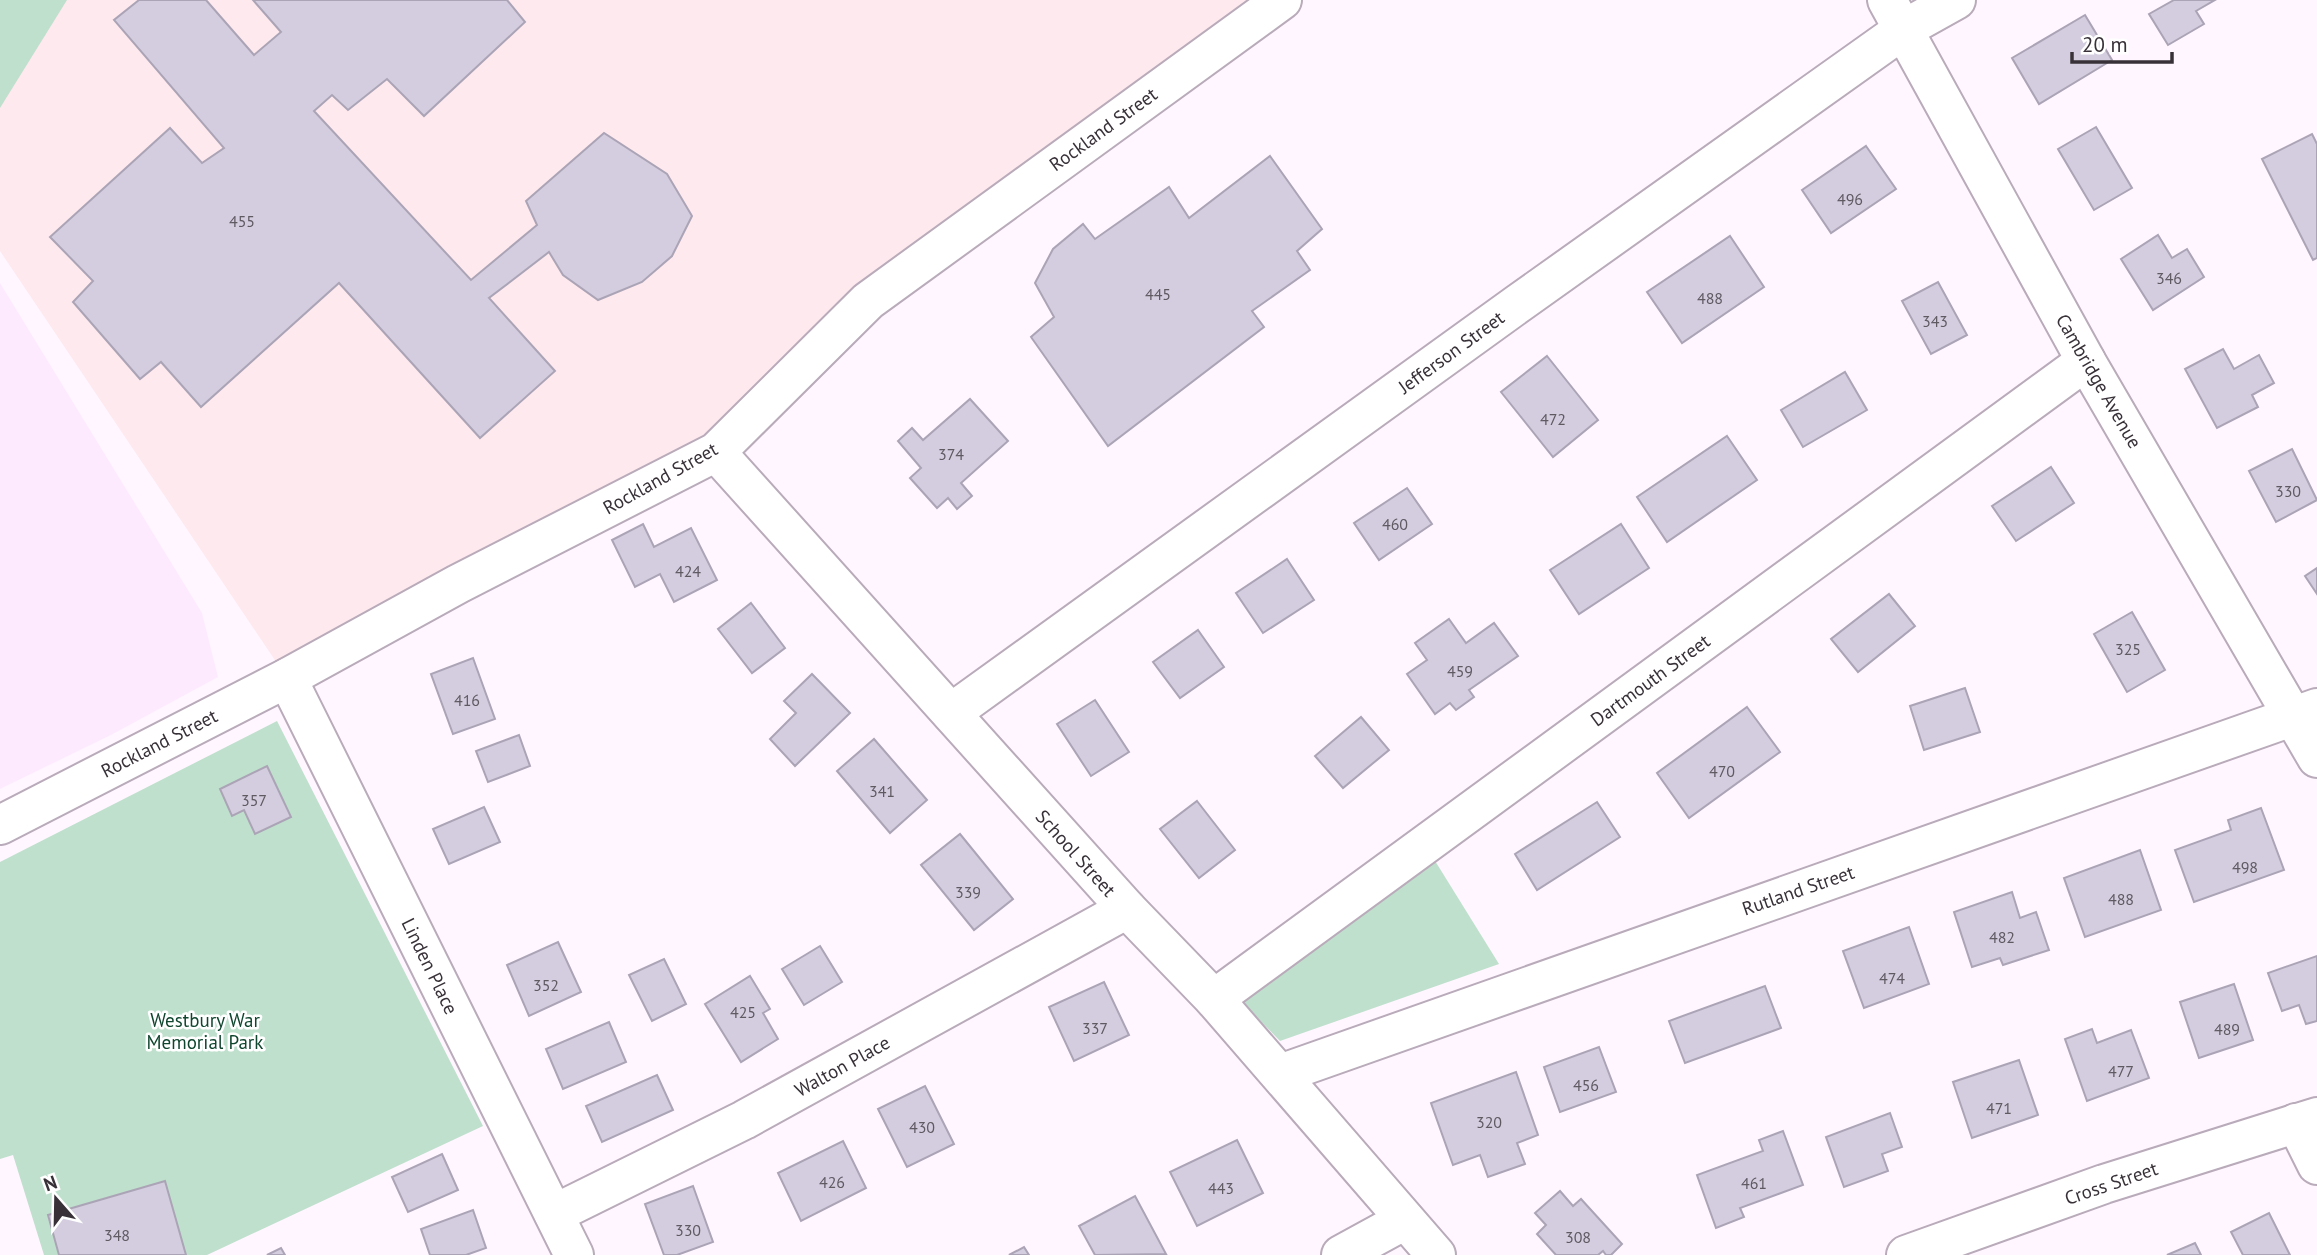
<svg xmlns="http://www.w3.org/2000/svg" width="2317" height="1255" viewBox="0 0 2317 1255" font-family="'PT Sans',sans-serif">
	<rect width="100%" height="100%" fill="#fff6ff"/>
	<polygon fill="#feeaff" points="0,283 202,613 218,677 111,735 0,789"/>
	<polygon fill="#fee9ee" points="0,0 1282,0 1046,171 716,452 287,678 0,251"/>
	<g fill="#bfe0cd">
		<polygon points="0,0 67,0 0,108"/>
		<polygon points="277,721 483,1126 207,1255 44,1255 13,1155 0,1159 0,862"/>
		<polygon points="1432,856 1499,964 1280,1041 1238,998"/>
	</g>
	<g fill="#d3cddf" stroke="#aba4b6" stroke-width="2">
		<polygon points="139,0 206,0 254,55 281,32 253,0 507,0 525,22 424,116 387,79 348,110 332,95 314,111 471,280 537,225 526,201 604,133 667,174 692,216 672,256 642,282 598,300 563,275 549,252 489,298 555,371 480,438 339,283 201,407 161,362 140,379 73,302 93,281 50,237 170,128 202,163 224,148 114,20"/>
		<polygon points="2174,0 2215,0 2196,11 2204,24 2168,45 2149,14"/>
		<polygon points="2085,15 2112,60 2039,104 2012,58"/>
		<polygon points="2096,127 2132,188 2094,210 2058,149"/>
		<polygon points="2312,134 2317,144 2317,258 2313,260 2262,159"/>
		<polygon points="1866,146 1896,189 1831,233 1802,190"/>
		<polygon points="1270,156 1322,229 1297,251 1310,270 1252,311 1264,327 1108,446 1031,337 1054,317 1035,283 1053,249 1083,224 1095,239 1169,187 1189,218"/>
		<polygon points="2158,235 2172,258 2187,249 2204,277 2153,310 2121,259"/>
		<polygon points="1730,236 1764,287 1682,343 1647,292"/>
		<polygon points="1938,282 1967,335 1931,354 1902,301"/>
		<polygon points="2223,349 2234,369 2259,355 2274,383 2252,395 2258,407 2217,428 2185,369"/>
		<polygon points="1547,356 1598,420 1553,457 1501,392"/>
		<polygon points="1845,372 1867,410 1803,447 1781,410"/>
		<polygon points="970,399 1008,441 961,483 972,496 957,509 948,498 937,508 910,478 921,468 898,441 912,428 923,440"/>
		<polygon points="1727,436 1757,480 1667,542 1637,497"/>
		<polygon points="2292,449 2317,500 2276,522 2249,471"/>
		<polygon points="2051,467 2074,503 2016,541 1992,506"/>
		<polygon points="1407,488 1432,524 1379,560 1354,523"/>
		<polygon points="643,524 654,547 691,528 717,580 674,602 660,574 635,587 612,540"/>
		<polygon points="1621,524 1649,568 1579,614 1550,570"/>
		<polygon points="1287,559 1314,600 1263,633 1236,593"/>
		<polygon points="2317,568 2317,594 2305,576"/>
		<polygon points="1889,594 1915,626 1858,672 1831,639"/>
		<polygon points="751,603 785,648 752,673 718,629"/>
		<polygon points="2132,612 2165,670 2127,692 2094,634"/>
		<polygon points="1449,619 1466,643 1494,623 1518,656 1469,690 1474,697 1456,710 1450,703 1435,714 1407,674 1427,660 1415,643"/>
		<polygon points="1198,630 1224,667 1180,698 1153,662"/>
		<polygon points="473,658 495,719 453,734 431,674"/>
		<polygon points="812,674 850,713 795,766 770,739 796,713 784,701"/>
		<polygon points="1965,688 1980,732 1924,750 1910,706"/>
		<polygon points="1095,700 1129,752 1091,776 1057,724"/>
		<polygon points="1747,707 1780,752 1689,818 1657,773"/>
		<polygon points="1361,717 1389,750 1343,788 1315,756"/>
		<polygon points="519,735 530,766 488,782 476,751"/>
		<polygon points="874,739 927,800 890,833 837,771"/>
		<polygon points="267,766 291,817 255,834 244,810 232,816 220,789"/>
		<polygon points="1197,801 1235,850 1199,878 1160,829"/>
		<polygon points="1597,802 1620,837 1537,890 1515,854"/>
		<polygon points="484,807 500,842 449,864 433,829"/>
		<polygon points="2261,808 2284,870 2194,902 2175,850 2231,830 2228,820"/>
		<polygon points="960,834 1013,899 974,930 921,865"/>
		<polygon points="2140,850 2161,910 2085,937 2064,878"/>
		<polygon points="2012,892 2020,918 2036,912 2049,950 2003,965 2000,958 1972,967 1954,912"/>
		<polygon points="1909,927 1929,984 1864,1008 1843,951"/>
		<polygon points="558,942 581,992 529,1016 507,965"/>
		<polygon points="820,946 842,982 804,1005 782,969"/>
		<polygon points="2317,956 2317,1021 2306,1024 2299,1005 2282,1011 2268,973"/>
		<polygon points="664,959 686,1004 652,1021 629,975"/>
		<polygon points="750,976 770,1009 763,1013 778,1039 741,1062 705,1004"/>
		<polygon points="1104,982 1129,1035 1074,1061 1049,1007"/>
		<polygon points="2234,984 2253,1040 2199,1058 2180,1002"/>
		<polygon points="1765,986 1781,1028 1685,1063 1669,1021"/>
		<polygon points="609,1022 626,1062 563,1089 546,1049"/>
		<polygon points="2092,1029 2097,1043 2131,1030 2149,1078 2087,1101 2065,1039"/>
		<polygon points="1599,1047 1616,1092 1560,1112 1544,1067"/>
		<polygon points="2019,1060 2038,1115 1972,1138 1953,1082"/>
		<polygon points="1516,1072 1538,1135 1517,1143 1525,1164 1488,1177 1480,1155 1453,1165 1431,1103"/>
		<polygon points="657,1075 673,1110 602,1142 586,1106"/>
		<polygon points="925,1086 954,1144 907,1167 878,1109"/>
		<polygon points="1890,1113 1902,1147 1882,1154 1888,1171 1844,1187 1826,1137"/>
		<polygon points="1783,1131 1803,1185 1740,1208 1744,1217 1716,1228 1697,1175 1763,1151 1759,1140"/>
		<polygon points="1237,1140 1263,1193 1197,1226 1170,1172"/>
		<polygon points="843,1141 866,1188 801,1221 778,1173"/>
		<polygon points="442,1154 458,1190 408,1212 392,1177"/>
		<polygon points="165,1181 186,1255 59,1255 48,1215"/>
		<polygon points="693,1186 713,1242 677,1255 664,1255 645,1204"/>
		<polygon points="1560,1191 1573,1206 1581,1199 1622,1244 1611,1255 1606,1255 1603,1251 1598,1255 1556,1255 1537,1234 1546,1225 1535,1213"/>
		<polygon points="1135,1196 1166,1254 1095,1255 1079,1226"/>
		<polygon points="473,1210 486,1248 466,1255 430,1255 421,1229"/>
		<polygon points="2269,1213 2290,1255 2243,1255 2231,1232"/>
		<polygon points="2195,1243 2201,1255 2167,1255"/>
		<polygon points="1024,1247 1029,1255 1009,1255"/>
		<polygon points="281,1248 285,1255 267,1255"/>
	</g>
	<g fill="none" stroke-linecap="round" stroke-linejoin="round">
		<g stroke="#b9abba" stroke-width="42">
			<g id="minor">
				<polyline points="1887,0 2086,361 2317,758"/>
				<polyline points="716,452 1127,909 1214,999 1436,1255"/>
				<polyline points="287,678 574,1255"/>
				<polyline points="951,713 1519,303 1904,29 1956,0"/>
				<polyline points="0,825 287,678 458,584 716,452 868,301 1282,0"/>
				<polyline points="1214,999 2086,361"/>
				<polyline points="1280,1074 2317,708"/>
				<polyline points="2296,1123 2317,1165"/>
				<polyline points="554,1214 744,1120 1127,909"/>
				<polyline points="1341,1255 1405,1220"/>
				<polyline points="1906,1255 2104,1184 2317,1117"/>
			</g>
		</g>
		<use href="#minor" stroke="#fff" stroke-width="38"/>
	</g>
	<g text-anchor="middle" stroke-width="5" stroke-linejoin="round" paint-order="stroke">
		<g font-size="16" fill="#5f5962">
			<text x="1850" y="205">496</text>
			<text x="242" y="227">455</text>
			<text x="2169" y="284">346</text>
			<text x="1158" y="300">445</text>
			<text x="1710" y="304">488</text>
			<text x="1935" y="327">343</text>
			<text x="1553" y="425">472</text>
			<text x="951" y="460">374</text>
			<text x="2288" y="497">330</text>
			<text x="1395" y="530">460</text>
			<text x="688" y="577">424</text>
			<text x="2128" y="655">325</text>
			<text x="1460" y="677">459</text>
			<text x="467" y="706">416</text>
			<text x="1722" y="777">470</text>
			<text x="882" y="797">341</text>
			<text x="254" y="806">357</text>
			<text x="2245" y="873">498</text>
			<text x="968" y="898">339</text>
			<text x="2121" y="905">488</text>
			<text x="2002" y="943">482</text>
			<text x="1892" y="984">474</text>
			<text x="546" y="991">352</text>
			<text x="743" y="1018">425</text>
			<text x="1095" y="1034">337</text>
			<text x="2227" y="1035">489</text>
			<text x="2121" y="1077">477</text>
			<text x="1586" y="1091">456</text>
			<text x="1999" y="1114">471</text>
			<text x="1489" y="1128">320</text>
			<text x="922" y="1133">430</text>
			<text x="832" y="1188">426</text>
			<text x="1754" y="1189">461</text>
			<text x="1221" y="1194">443</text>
			<text x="688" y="1236">330</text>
			<text x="117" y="1241">348</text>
			<text x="1578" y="1243">308</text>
		</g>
		<g font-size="19" fill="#383238" stroke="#fff">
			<text transform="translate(1103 129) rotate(-36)" y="7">Rockland Street</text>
			<text transform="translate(1451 352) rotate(-36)" y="7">Jefferson Street</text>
			<text transform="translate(2099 381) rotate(60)" y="7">Cambridge Avenue</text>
			<text transform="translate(660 478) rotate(-29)" y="7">Rockland Street</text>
			<text transform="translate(1650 680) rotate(-36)" y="7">Dartmouth Street</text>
			<text transform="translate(159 743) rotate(-27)" y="7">Rockland Street</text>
			<text transform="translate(1076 853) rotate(48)" y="7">School Street</text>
			<text transform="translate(1798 890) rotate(-19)" y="7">Rutland Street</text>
			<text transform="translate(430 966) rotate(64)" y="7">Linden Place</text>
			<text transform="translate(842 1066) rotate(-29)" y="7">Walton Place</text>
			<text transform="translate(2111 1183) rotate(-19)" y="7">Cross Street</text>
		</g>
		<g font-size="19" fill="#10462f" stroke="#fff">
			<text x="205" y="1027">Westbury War<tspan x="205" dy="22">Memorial Park</tspan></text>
		</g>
	</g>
	<g transform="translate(56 1199) rotate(340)" stroke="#ffffff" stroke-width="5" paint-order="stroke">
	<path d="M0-5L12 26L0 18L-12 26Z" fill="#383238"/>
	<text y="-10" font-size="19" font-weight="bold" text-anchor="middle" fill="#383238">N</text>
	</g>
	<path d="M2072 52v10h100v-10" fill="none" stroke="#383238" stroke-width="3.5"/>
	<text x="2082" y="52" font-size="21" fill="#383238" stroke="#ffffff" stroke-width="5" paint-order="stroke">20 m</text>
</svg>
